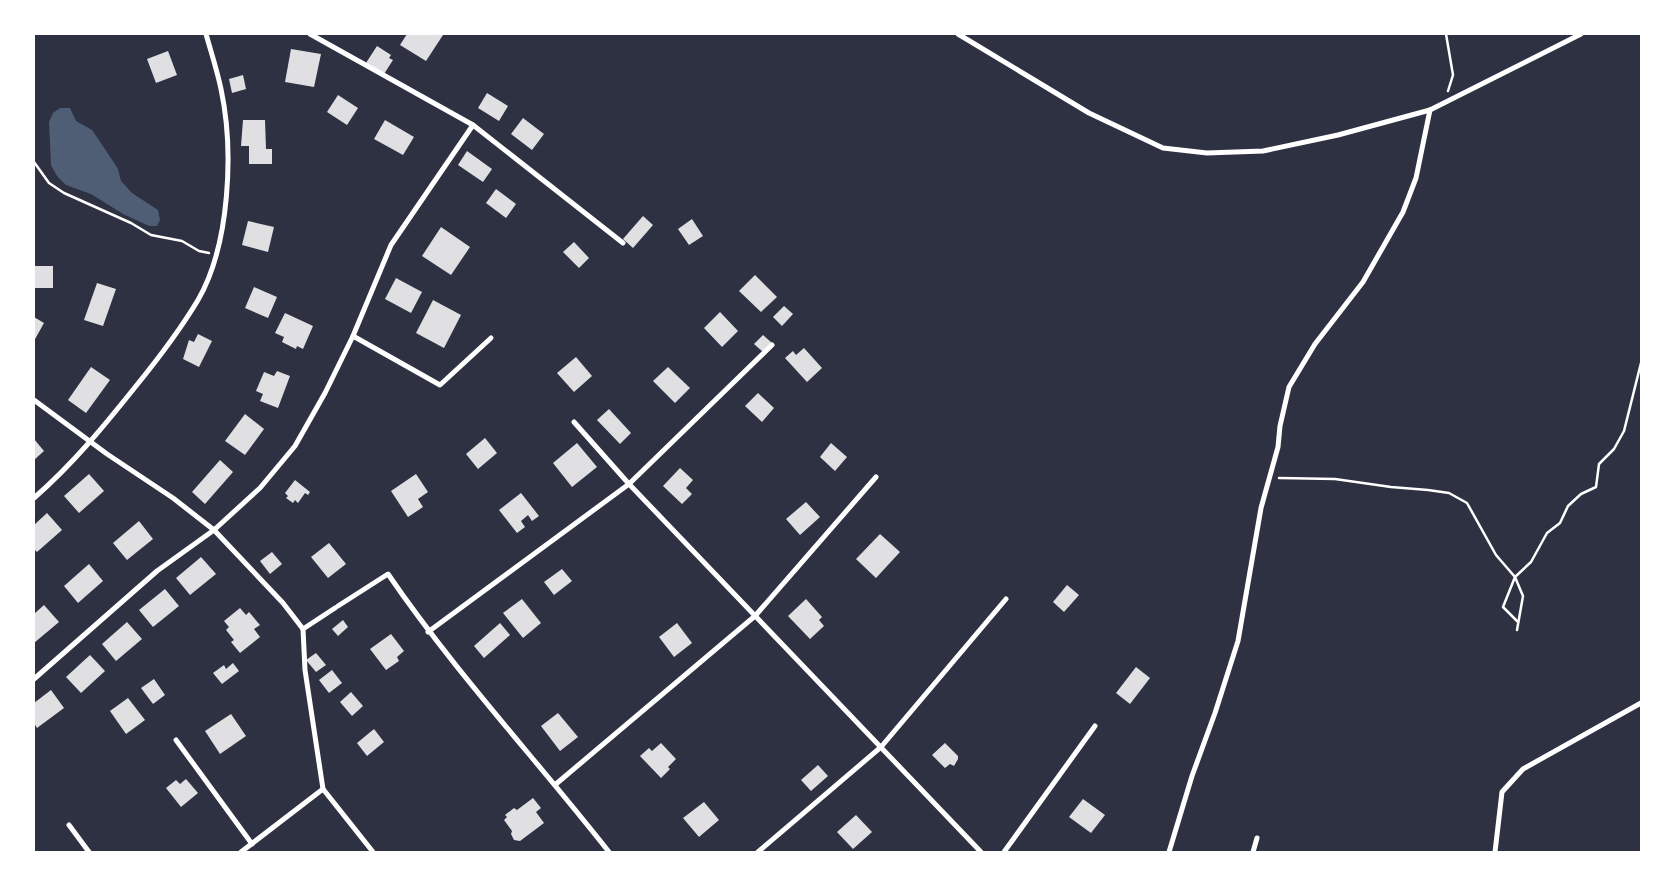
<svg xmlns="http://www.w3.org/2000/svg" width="1675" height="886" viewBox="0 0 1675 886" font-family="Mulish,sans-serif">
	<rect width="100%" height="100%" fill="#2d3142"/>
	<polygon fill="#4f5d75" points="60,108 70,108 76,121 92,130 107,152 118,169 121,181 132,193 158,210 160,220 157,226 149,226 123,214 91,194 66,185 57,176 51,165 49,122 53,113"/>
	<g fill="#e0e0e3">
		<polygon points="407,34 442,34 443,35 426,61 400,45"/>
		<polygon points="377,46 391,55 389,58 393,60 384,74 366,63"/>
		<polygon points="291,49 321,54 314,87 285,82"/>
		<polygon points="168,51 177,75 156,83 147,59"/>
		<polygon points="243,75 246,89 232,93 229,79"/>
		<polygon points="487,93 508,106 499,121 478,108"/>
		<polygon points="338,95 358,108 347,125 327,112"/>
		<polygon points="523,118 544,134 532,150 511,134"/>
		<polygon points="243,120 265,120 266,149 272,149 272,164 249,164 249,146 241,146"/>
		<polygon points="385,120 414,137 403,155 374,139"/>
		<polygon points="467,151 492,169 483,182 458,165"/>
		<polygon points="496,189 516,204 506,218 486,203"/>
		<polygon points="643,216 653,225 633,248 623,239"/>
		<polygon points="692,219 703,236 689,245 678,229"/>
		<polygon points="248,221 274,227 268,252 242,245"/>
		<polygon points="441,227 470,247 451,275 422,256"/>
		<polygon points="574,242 589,258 579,268 563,252"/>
		<rect x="34" y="266" width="19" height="22"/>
		<polygon points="755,275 777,297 761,312 739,291"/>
		<polygon points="396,278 422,292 411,313 385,299"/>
		<polygon points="97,283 116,289 103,326 84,320"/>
		<polygon points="254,287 277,297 268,318 245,308"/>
		<polygon points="433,300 461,315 444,348 416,333"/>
		<polygon points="784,306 793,314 782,326 773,317"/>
		<polygon points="720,312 738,331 722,347 704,328"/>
		<polygon points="285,313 313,326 303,349 297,346 296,349 282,342 284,337 275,333"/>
		<polygon points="34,317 44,323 34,341"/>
		<polygon points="198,334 212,341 199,367 183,359 189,340 194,342"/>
		<polygon points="763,335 772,343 763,352 754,344"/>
		<polygon points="804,348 822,368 807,382 785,358 793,351 796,355"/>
		<polygon points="576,357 592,376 574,392 557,373"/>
		<polygon points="91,367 110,380 86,413 68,400"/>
		<polygon points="668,367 690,388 675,403 653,381"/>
		<polygon points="277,371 290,376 278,408 260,401 263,394 256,391 264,372 274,376"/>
		<polygon points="758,393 774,408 762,422 745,406"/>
		<polygon points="609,409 631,433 620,444 597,420"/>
		<polygon points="245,414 264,429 245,455 225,441"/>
		<polygon points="485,438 497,453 478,469 466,454"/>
		<polygon points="34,439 44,451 34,460"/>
		<polygon points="577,443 597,467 572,487 553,463"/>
		<polygon points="831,443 847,457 835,471 820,457"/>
		<polygon points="220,460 233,472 205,504 192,492"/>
		<polygon points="680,468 693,480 686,488 692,494 682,504 663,486"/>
		<polygon points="89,474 104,491 79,513 64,496"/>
		<polygon points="416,474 428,492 418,499 423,507 408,517 391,491"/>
		<polygon points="295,480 310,492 308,495 305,493 298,503 295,500 293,503 286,498 288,496 285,493"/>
		<polygon points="521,493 539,516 532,521 528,515 521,521 525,527 517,533 499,510"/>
		<polygon points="806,502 820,517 800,535 786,519"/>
		<polygon points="47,513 62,530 37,552 34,549 34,525"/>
		<polygon points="139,521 153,539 127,560 113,543"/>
		<polygon points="880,534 900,552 876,578 856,559"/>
		<polygon points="329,543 346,564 328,578 311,557"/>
		<polygon points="272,552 282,564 270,574 260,561"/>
		<polygon points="201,557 216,574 190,595 176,578"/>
		<polygon points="89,564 103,581 78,603 64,586"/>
		<polygon points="562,569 572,581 554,595 544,582"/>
		<polygon points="1067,585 1079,595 1064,612 1053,602"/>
		<polygon points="165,589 179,606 153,627 139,610"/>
		<polygon points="522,599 541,623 523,638 503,613"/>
		<polygon points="806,599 822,617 819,620 824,626 810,639 788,616"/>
		<polygon points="44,605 59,622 34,643 34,614"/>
		<polygon points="240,608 246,615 249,612 260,625 254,629 260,637 240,653 231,642 234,640 226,630 229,627 224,621"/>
		<polygon points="343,620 348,627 338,636 332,629"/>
		<polygon points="127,622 142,639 116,661 102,644"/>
		<polygon points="500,623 510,635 484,658 474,646"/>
		<polygon points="677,623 692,643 674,657 659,637"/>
		<polygon points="391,634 404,651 397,657 399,661 386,670 370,649"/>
		<polygon points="316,653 326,665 316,672 306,660"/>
		<polygon points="90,655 105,671 81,693 66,677"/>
		<polygon points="233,663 239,671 222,684 213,673 224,665 226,669"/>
		<polygon points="1136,667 1150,678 1130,704 1116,693"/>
		<polygon points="332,670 342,683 329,693 319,680"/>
		<polygon points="154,679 165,695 153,704 141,688"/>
		<polygon points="51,690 64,708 37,728 34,723 34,703"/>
		<polygon points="351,692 363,706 352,716 340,702"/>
		<polygon points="128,698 145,720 126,734 110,711"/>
		<polygon points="558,713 578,737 560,751 541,726"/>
		<polygon points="231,714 246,736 220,754 205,731"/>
		<polygon points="374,729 384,742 367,756 357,743"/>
		<polygon points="661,743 676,759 668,767 670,769 661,778 640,756 649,748 652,751"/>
		<polygon points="945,743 958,756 958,759 954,766 950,764 945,768 932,755"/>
		<polygon points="818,765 828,776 811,791 801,780"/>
		<polygon points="186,779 198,793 181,807 166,788 176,780 180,784"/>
		<polygon points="533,798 541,808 536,812 544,823 520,841 514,840 511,834 512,831 504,820 507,817 505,815 514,808 517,810"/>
		<polygon points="1083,799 1105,815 1091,833 1069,817"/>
		<polygon points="704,802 719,820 699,837 683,818"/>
		<polygon points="856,815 872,832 853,849 837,832"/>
	</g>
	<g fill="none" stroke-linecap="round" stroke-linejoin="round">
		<g stroke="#fff" stroke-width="2.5">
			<polyline points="1446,34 1453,75 1448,91"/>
			<polyline points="34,162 49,183 64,193 131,223 151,235 182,241 199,251 209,253"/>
			<polyline points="1279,478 1335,479 1391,487 1428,490 1449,493 1467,503 1496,555 1515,577 1523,596 1517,630"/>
			<polyline points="1518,622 1503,607 1515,577 1531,562 1547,533 1560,523 1568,506 1581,494 1596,487 1599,464 1614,449 1624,431 1641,363"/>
		</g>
		<g stroke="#fff" stroke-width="5">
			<polyline points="310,34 473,125 623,243"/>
			<polyline points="958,34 1089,113 1163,148 1207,153 1263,151 1338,135 1430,110 1581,34"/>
			<polyline points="353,336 440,385 491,338"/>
			<polyline points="34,400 107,454 173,498 214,530 283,603 303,629 305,670 323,789 373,852"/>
			<polyline points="574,422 629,484 981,852"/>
			<path d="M 34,498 C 73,464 104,426 136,386 C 158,359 180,330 198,300 C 230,245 234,150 221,89 C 217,70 211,52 206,34"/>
			<path d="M 338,606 L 388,574 C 455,672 536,759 609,852"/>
			<polyline points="303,629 335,608"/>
			<polyline points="428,632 629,484 772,345"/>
			<polyline points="34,679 157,571 214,530 260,488 295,446 325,393 353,336 391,245 473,125"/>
			<polyline points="176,740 252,844"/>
			<polyline points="556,784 755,616 876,477"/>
			<polyline points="69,825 89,852"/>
			<polyline points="241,852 323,789"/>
			<polyline points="758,852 881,747 1006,599"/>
			<polyline points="1004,852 1095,726"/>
			<polyline points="1169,852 1192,776 1215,713 1238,641 1261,508 1278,447 1280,426 1289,387 1315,344 1363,282 1403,212 1416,178 1430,110"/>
			<polyline points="1253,852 1257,838"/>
			<polyline points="1495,852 1502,792 1523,769 1641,703"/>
		</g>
	</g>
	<rect width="1675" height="886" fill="none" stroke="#ffffff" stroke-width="70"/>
</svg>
